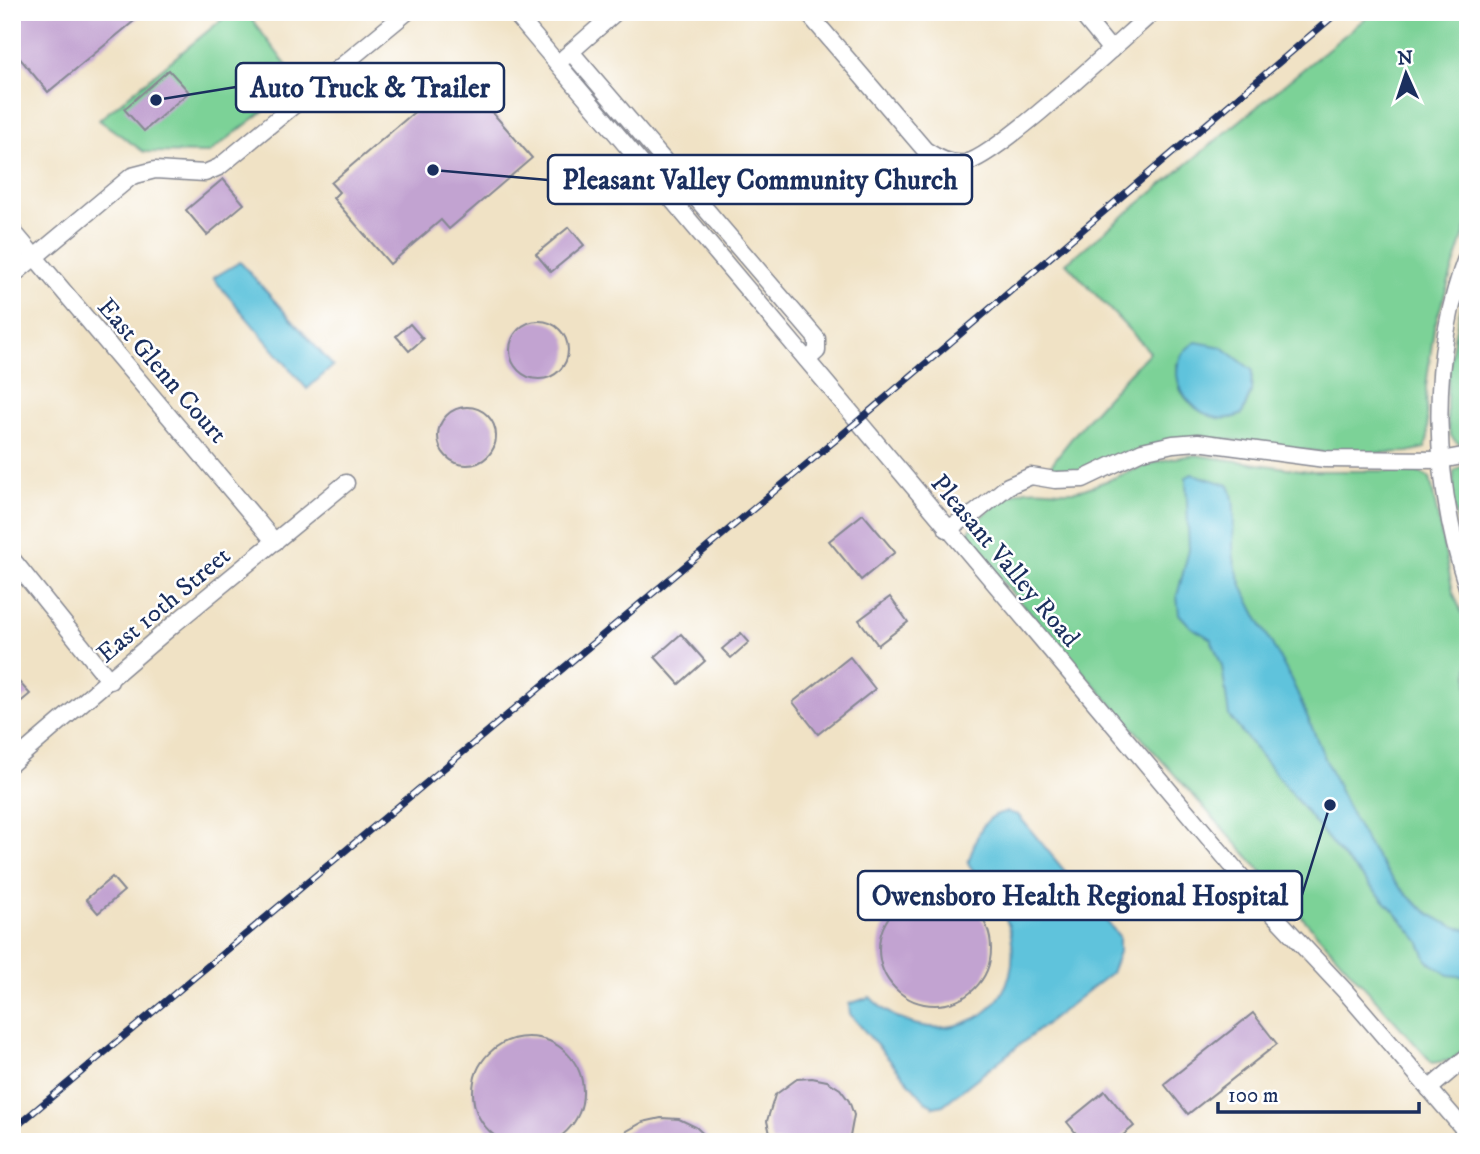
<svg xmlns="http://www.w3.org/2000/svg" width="1480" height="1154" viewBox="0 0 1480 1154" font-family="'IM FELL DW Pica',serif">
	<rect width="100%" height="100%" fill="#fff"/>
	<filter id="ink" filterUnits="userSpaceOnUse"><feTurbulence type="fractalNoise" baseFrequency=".0143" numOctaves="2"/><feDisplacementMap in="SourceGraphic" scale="14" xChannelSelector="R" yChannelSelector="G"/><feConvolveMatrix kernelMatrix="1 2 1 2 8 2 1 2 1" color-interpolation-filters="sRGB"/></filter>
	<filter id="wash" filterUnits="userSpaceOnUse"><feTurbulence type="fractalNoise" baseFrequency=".00686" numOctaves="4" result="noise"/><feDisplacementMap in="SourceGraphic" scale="28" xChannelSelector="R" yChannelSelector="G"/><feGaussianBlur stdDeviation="1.57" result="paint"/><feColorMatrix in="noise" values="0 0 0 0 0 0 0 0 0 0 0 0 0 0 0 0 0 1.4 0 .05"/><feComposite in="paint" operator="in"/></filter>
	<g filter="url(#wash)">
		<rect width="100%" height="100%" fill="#f0e2c5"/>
		<g fill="#7bd297" stroke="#4b807a" stroke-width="2" fill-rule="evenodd">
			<polygon points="231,12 246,12 300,83 209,153 144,152 99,120"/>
			<path d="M 1373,12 L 1468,12 L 1468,222 L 1434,328 L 1426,387 L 1428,437 L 1425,448 L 1408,452 L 1334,454 L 1224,439 L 1078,474 L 1051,472 L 1051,465 C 1081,424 1114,388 1150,352 L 1066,263 ZM 1177,364 L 1252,370 L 1251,392 L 1242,414 C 1220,425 1193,412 1181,391 C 1177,384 1178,372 1177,364 Z"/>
			<path d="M 1468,280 L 1468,446 C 1459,445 1451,440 1449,430 C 1441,393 1457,316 1468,280 Z"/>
			<path d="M 1196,455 L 1307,471 L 1417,471 L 1430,478 L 1453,592 L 1468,628 L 1468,1046 L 1452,1060 L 1432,1063 L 1427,1057 L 964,539 C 974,520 1004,494 1026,490 C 1046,487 1064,495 1084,489 C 1126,475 1150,459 1196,455 Z"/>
			<polygon points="1468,463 1468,567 1452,499 1454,471"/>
		</g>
		<g fill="#5ec3dc" stroke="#3c799d" stroke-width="2">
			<polygon points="240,262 333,366 307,389 213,278"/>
			<path d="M 1196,342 L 1222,347 L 1252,370 L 1251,392 L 1242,414 C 1199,436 1149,369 1196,342 Z"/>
			<path d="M 1192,474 L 1229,485 C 1240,510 1228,542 1236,568 C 1249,611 1277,648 1295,688 C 1328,761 1378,914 1468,930 L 1468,977 L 1448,975 L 1427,960 L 1419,941 L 1395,912 L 1341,855 L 1229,716 L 1222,666 L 1211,639 L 1191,627 L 1179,614 L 1177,596 L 1189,550 L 1186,477 Z"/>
			<path d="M 1007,812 L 1018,815 L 1119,936 L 1119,952 L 1111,973 L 943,1105 L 934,1107 L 925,1101 L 850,1014 L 849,1004 L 870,997 C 925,1055 1021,1026 1012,942 C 1009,908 985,890 968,863 C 975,842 981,814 1007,812 Z"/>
		</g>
		<g id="blocks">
			<g fill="#c2a3d1">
				<polygon points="12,12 145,12 48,92 12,49"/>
				<polygon points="169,70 189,92 144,131 124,109"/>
				<polygon points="459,74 532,158 449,229 441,220 390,264 333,198 339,192 331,183"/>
				<polygon points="223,179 244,204 207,235 186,210"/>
				<polygon points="569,227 584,245 551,272 536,254"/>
				<circle cx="539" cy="350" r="29"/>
				<polygon points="410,324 423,339 409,351 396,336"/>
				<circle cx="467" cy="436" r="29"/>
				<polygon points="863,514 895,552 861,580 829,541"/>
				<polygon points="890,597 908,622 878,645 859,620"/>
				<polygon points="741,633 749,642 731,658 722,649"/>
				<polygon points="681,634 705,661 679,684 655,657"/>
				<polygon points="850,657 875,689 818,734 793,702"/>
				<polygon points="18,681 30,694 12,709 12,686"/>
				<polygon points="112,877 124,891 98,913 86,899"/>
				<circle cx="935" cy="949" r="56"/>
				<polygon points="1253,1013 1277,1044 1188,1114 1164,1084"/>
				<circle cx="528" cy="1092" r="55"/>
				<polygon points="812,1078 827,1081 840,1089 849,1101 854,1115 849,1142 772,1142 767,1121 775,1095 797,1079"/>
				<polygon points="1105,1091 1134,1126 1115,1142 1083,1142 1067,1122"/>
				<polygon points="661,1118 679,1119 696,1127 712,1142 619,1142 627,1131 643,1122"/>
			</g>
		</g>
	</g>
	<g filter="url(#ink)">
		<use href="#blocks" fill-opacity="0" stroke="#868892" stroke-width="2"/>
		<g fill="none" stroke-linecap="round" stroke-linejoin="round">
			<g stroke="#868892" stroke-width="19">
				<g id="minor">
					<polyline points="514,12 1272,913 1345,991 1468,1134"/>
					<path d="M 807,12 L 925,150 C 937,158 950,165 965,163 C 996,158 1122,39 1153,12"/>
					<polyline points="1080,12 1111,50"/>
					<polyline points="571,52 817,339 817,351 807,360"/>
					<polyline points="565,57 616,12"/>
					<polyline points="12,230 275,542"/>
					<path d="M 1468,253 C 1427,359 1433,483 1468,590"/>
					<polyline points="12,276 132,176 155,170 205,173 219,167 407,12"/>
					<polyline points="947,529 975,513 1008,486 1031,476 1055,480 1083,479 1142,451 1173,444 1198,442 1325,459 1441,460 1468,455"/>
					<polyline points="12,559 110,681"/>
					<polyline points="12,763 174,624 346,483"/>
					<polyline points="1429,1089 1468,1056"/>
				</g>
			</g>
			<use href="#minor" stroke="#fff" stroke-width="16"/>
			<g stroke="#1b2f5e" stroke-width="7">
				<polyline id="rail" points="12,1130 857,422 1338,12"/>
			</g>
			<use href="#rail" stroke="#fff" stroke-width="4.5" stroke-dasharray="13" stroke-linecap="butt"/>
		</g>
	</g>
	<g text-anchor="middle" stroke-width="5" stroke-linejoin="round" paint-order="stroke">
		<g font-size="26" fill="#1b2f5e" stroke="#fff">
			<text transform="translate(163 370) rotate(49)" y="9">East Glenn Court</text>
			<text transform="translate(1006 560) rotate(50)" y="9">Pleasant Valley Road</text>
			<text transform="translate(163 604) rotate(-40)" y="9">East 10th Street</text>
		</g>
	</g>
	<path fill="none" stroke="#1b2f5e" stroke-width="2.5" d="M156 100L236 87M433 170L548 180M1330 805L1302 895"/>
	<g fill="#1b2f5e" stroke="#fff" stroke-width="2.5">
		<circle cx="156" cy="100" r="7"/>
		<circle cx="433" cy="170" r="7"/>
		<circle cx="1330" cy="805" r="7"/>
	</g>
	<g fill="#fff" stroke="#1b2f5e" stroke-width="2.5">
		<rect x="236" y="63" width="268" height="49" rx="7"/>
		<rect x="548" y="155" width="424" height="49" rx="7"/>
		<rect x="858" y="871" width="444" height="49" rx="7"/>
	</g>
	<g font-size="28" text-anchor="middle" font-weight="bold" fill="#1b2f5e">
		<text x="370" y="97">Auto Truck &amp; Trailer</text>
		<text x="760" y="189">Pleasant Valley Community Church</text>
		<text x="1080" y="905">Owensboro Health Regional Hospital</text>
	</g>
	<rect width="1480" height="1154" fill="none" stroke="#fff" stroke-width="42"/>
	<g transform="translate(1406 74) rotate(357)" stroke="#ffffff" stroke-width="5" paint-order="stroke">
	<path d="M0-5L12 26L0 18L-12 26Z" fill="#1b2f5e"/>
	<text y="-10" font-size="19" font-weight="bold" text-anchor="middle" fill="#1b2f5e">N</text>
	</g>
	<path d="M1218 1102v10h201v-10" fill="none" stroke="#1b2f5e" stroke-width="3.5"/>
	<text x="1228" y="1102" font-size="21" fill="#1b2f5e" stroke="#ffffff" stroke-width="5" paint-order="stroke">100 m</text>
</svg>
